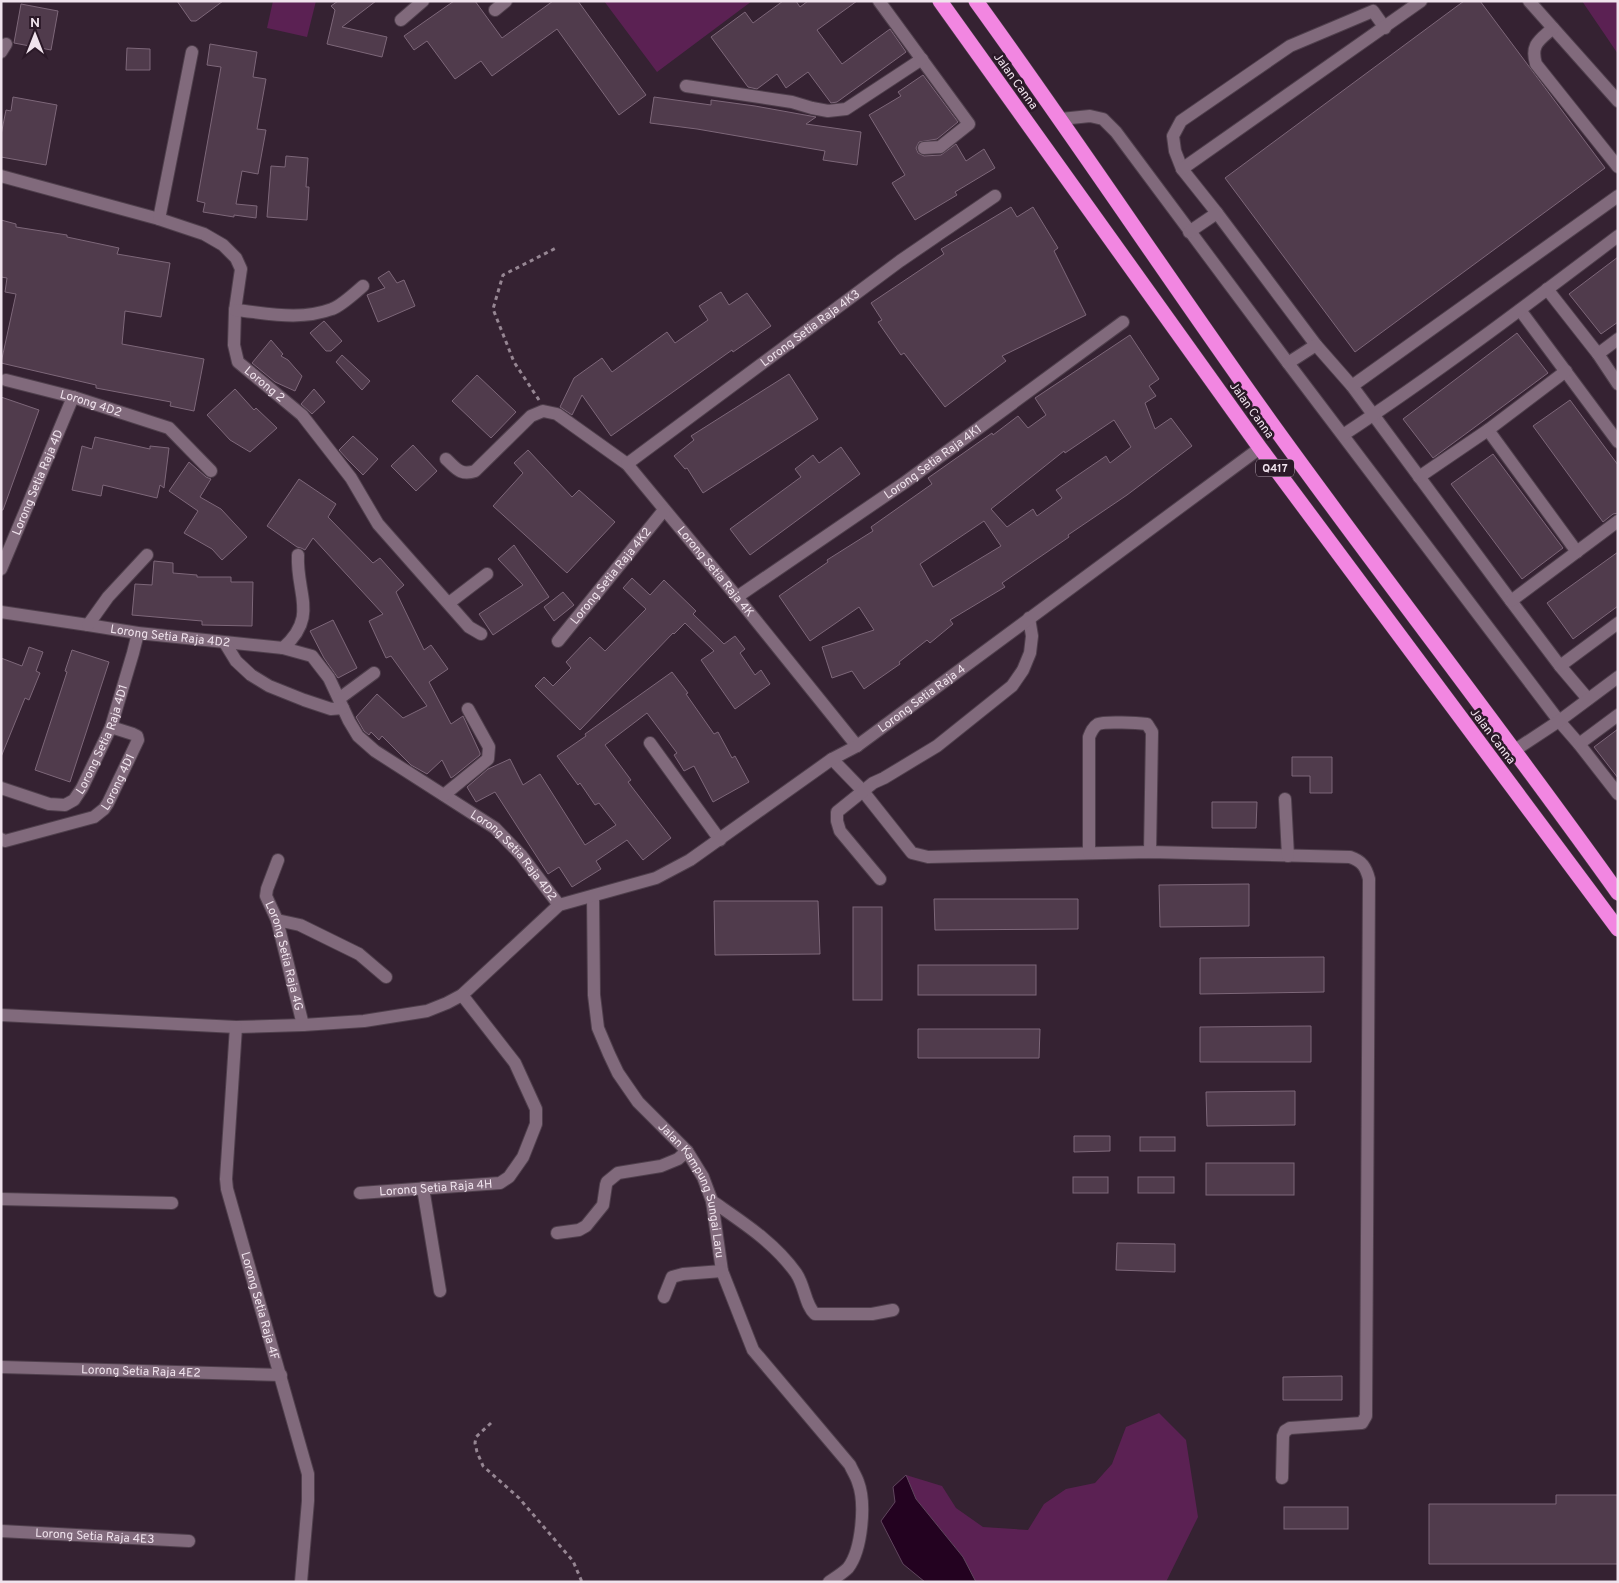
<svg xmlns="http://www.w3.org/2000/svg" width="1619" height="1583" viewBox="0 0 1619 1583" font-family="Overpass,sans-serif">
	<rect width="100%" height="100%" fill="#352232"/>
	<g fill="#5b2153">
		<polygon points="273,1 316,1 307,37 267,28"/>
		<polygon points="604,1 752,1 657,72"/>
		<polygon points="1582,1 1618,1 1618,54"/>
		<polygon points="1159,1413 1186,1440 1198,1517 1166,1582 976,1582 963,1557 916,1499 906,1475 942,1486 956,1508 983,1527 1028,1530 1044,1504 1066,1489 1095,1483 1112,1464 1126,1427"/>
	</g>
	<polygon fill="#230220" stroke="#60465e" points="906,1475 916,1499 963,1557 976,1582 925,1582 903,1564 881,1521 895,1502 893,1487"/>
	<g fill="#503b4c" stroke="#7d6779" fill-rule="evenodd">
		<polygon points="177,1 223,1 196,21 191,21"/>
		<polygon points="338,1 376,1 342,27 387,37 382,57 327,44 335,10 331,6"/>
		<polygon points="454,1 475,1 502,38 553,1 578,1 646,95 619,115 557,29 492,76 481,61 455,79 427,41 414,50 404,36"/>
		<polygon points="783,1 796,1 800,7 808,1 857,1 817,30 842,64 890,29 906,52 837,102 831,103 808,72 786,88 777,74 757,89 748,87 711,37 745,12 753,23"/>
		<polygon points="1464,1 1480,1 1605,168 1355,352 1225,178"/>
		<polygon points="21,4 58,11 51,50 14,43"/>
		<polygon points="210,44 257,52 253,77 266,79 257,129 266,130 258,174 242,171 236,204 257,206 256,218 234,215 234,217 203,212 205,203 197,201 221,67 207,65"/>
		<polygon points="127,48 150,49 150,70 126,70"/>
		<polygon points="923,75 958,122 937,139 919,142 916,148 918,153 924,156 941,155 956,144 966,161 984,149 995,168 955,192 957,195 915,220 892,183 905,175 869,115 901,96 898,92"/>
		<polygon points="13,97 57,105 46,165 1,157 1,135 6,110 11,111"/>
		<polygon points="654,97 711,105 711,100 755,106 816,117 806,124 861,132 857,165 823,160 825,151 697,129 650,123"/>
		<polygon points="286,156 308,158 306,187 309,187 307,220 267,217 271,166 285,167"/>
		<polygon points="1011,207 1017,217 1033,207 1058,248 1054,251 1086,315 1002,356 1006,361 945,407 904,353 901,355 878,322 882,320 871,303 944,254 941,249"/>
		<polygon points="1,220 16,224 16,227 67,235 67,237 119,248 117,254 170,263 161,317 125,311 122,344 204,359 194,411 170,406 171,402 96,388 96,385 1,363 16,294 5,292 7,278 1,277"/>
		<polygon points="1618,257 1618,322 1601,334 1569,294"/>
		<polygon points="389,271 397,283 404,280 415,306 378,322 367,295 385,288 378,278"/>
		<polygon points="721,292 729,305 747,293 771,326 733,352 732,350 611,436 582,395 572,415 560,407 574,378 602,358 612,372 667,332 675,343 708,320 699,306"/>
		<polygon points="324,321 342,341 331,351 326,351 310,333"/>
		<polygon points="1517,333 1548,373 1433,458 1403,419"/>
		<path d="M 1130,335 L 1159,379 L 1149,386 L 1156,396 L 1145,403 L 1155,429 L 1171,418 L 1192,446 L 1127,495 L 1068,535 L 1069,537 L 1002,583 L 1005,587 L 950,620 L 953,624 L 930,643 L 927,640 L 899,662 L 900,664 L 864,689 L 852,671 L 832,678 L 822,647 L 874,630 L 859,607 L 810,641 L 779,596 L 828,562 L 827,560 L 873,531 L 871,527 L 932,484 L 928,478 L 992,433 L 993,435 L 1018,416 L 1028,428 L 1046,415 L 1035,398 ZM 1114,420 L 1131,447 L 1110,463 L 1106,456 L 1056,490 L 1062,498 L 1037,516 L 1033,509 L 1007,527 L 991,509 L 1064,451 L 1065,453 ZM 984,521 L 1001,546 L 933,587 L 920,564 Z"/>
		<polygon points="271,340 283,354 281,356 288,360 302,376 295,391 275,382 252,363"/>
		<polygon points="342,355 370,381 362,390 336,362"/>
		<polygon points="789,374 818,419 703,493 687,468 685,469 674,456 694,440 691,436"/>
		<polygon points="477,375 516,412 491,438 452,401"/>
		<polygon points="235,389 254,410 256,408 277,428 250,452 230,440 207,415"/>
		<polygon points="314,389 325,402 312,414 301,404"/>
		<polygon points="1,397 39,410 3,510 1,510"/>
		<polygon points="1570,400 1618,465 1618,513 1613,514 1603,522 1533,426"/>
		<polygon points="353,436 378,459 363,475 348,460 339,450"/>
		<polygon points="95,437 150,449 150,446 169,448 164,488 160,485 157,498 103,485 101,496 72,490 82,446 92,449"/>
		<polygon points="413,445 437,471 416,491 391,466"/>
		<polygon points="841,447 860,474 750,555 730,529 801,477 795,469 813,455 819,463"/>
		<polygon points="528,450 572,497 579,490 615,522 567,573 493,506 523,473 514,463"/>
		<polygon points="1493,454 1563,548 1522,579 1451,484"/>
		<polygon points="189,462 206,477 211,479 200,497 221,509 247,537 222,560 212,549 184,533 198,511 169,491"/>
		<polygon points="299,479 336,504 328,517 373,563 380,558 404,585 396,592 424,650 431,645 448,669 429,682 451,724 463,716 480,753 480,755 454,776 451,778 442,760 427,774 411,765 382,736 379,740 371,732 369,735 364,731 356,717 377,694 403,718 427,706 391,656 386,658 369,621 383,614 313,538 305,550 301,548 297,547 267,526"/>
		<polygon points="514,545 549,597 493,635 479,614 523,585 498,559"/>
		<polygon points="1618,552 1618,606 1573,639 1547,603"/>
		<polygon points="154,561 173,563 173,573 197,575 197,577 231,577 231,582 253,582 252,626 202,625 202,621 132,615 135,584 152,585"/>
		<polygon points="632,578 650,595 664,580 696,611 693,614 724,644 735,636 745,649 740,653 755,675 761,670 770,684 735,709 701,660 714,651 685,623 674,634 673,633 580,730 535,686 544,677 553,686 571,668 566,662 590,637 605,651 646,609 623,588"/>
		<polygon points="563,592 574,605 554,621 544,607"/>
		<polygon points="333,620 357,668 338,678 324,658 310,631"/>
		<polygon points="29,647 43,652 36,671 40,673 29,700 25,698 1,757 1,658 22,666"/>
		<polygon points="72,650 109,662 70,782 35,770 67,672 65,671"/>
		<polygon points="672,672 688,693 686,694 714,734 718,732 732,758 735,756 749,782 713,802 694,766 684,771 674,755 677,753 647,713 605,745 631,780 628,782 671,838 643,860 627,840 596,861 601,869 572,887 559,867 548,874 495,792 476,802 467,787 488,769 510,759 523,785 540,774 585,845 616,825 599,803 595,805 580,783 578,785 557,756 586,736 585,734"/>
		<polygon points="1618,729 1618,778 1594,747"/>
		<polygon points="1292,757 1332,757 1332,793 1310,793 1310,776 1292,776"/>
		<polygon points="1212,802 1257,802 1256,828 1212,828"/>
		<polygon points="1249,884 1249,926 1160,927 1159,885"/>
		<polygon points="934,899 1078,899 1078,929 935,930"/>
		<polygon points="714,901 818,901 820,954 715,955"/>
		<rect x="853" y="907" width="29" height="93"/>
		<polygon points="1324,957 1324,992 1200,994 1200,958"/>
		<rect x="918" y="965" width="118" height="30"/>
		<polygon points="1311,1026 1311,1062 1200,1062 1200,1027"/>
		<polygon points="918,1029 1040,1029 1039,1058 918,1058"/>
		<polygon points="1295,1091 1295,1125 1207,1126 1206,1092"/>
		<polygon points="1074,1136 1110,1136 1110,1151 1074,1152"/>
		<rect x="1140" y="1137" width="35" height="14"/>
		<rect x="1206" y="1163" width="88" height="32"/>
		<rect x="1073" y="1177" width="35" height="16"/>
		<rect x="1138" y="1177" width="36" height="16"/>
		<polygon points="1117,1243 1175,1244 1175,1272 1116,1270"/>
		<polygon points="1342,1376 1342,1400 1283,1400 1283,1377"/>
		<polygon points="1556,1495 1618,1495 1618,1564 1429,1564 1429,1504 1556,1504"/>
		<rect x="1284" y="1507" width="64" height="22"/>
	</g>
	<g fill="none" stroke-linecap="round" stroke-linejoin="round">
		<g stroke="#4f3f4c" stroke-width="14">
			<g id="minor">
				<polyline points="879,1 969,124 940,147 924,148"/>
				<polyline points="1529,1 1618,101"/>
				<polyline points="495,10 506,1"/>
				<polyline points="401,20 423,1"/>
				<polyline points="1385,28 1373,11 1290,46 1181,121 1173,136 1175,151 1182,169 1217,213 1316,345 1352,386 1511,601 1560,666 1588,699"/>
				<path d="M 1553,28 C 1540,40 1530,44 1536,64 L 1618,167"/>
				<polyline points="1,52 6,44"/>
				<polyline points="686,86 792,102 812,108 828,111 846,109 922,59"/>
				<polyline points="1061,119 1090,116 1103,119 1116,132 1288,363 1559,721 1579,744 1618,794"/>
				<polyline points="1182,169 1421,1"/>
				<path id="s1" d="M 1,176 L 159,219 L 204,234 L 223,245 L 236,258 L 241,269 L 235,310 L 234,345 L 238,362 L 302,415 L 351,478 L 378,524 L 469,627 L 481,634"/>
				<polyline points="159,219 192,52"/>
				<polyline points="1189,232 1217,213"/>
				<polyline points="1547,289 1598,354 1618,384"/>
				<path d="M 235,310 C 267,313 300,321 332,309 C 341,306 355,293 363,286"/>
				<polyline points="1520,310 1618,442"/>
				<polyline points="1598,354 1618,339"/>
				<polyline points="1288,363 1316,345"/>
				<path id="s2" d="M 6,380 L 73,397 L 169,428 L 211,471"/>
				<polyline points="1352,386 1618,196"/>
				<polyline points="1488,430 1577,552"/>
				<path d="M 1343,435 C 1437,373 1528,304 1618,236"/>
				<path id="s3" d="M 446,459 C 456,468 460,476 475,471 L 531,416 L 543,411 L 557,414 L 627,464 L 737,597 L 857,746"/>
				<path id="s4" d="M 627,464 L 900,261 L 995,196"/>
				<polyline points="1419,477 1488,430 1566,371"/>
				<path id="s5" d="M 1,569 L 73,397"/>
				<path id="s6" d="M 737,597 L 904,483 L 1123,322"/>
				<polyline points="1511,601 1618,521"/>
				<polyline points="449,603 487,574"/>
				<path id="s7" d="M 1,612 L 88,625 L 138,633 L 283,648 L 312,656 L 329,678 L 349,721 L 358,736 L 375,751 L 495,828 L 521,855 L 559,905"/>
				<polyline points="88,625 108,597 147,555"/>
				<path id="s8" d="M 558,641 L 664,510"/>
				<polyline points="225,643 236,661 251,675 269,686 304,700 331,709 343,708"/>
				<path d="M 283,648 C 319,616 296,594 298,555"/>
				<polyline points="1560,666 1618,623"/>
				<polyline points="340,698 374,673"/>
				<polyline points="650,743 720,840"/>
				<polyline points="1579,744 1618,715"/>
				<polyline points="1515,750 1559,721 1618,677"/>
				<path d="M 832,759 L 862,790 L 912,853 L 928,857 L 1150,852 L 1350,857 C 1362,861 1366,867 1369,879 L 1366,1416 L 1362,1423 L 1290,1428 L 1285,1431 L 1283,1436 L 1282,1478"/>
				<path id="s9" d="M 1,788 L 49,804 L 65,805 L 74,800 L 82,788 L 111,727 L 133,653 L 138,633"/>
				<polyline points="444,795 488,759 489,747 468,709"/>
				<polyline points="1285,799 1288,856"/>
				<path id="s10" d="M 1,839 L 5,841 L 94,817 L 104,809 L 108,803 L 138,740 L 137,736 L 133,734 L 111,727"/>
				<path d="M 1089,853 L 1089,737 C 1091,732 1093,727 1098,724 C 1105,721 1138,723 1147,724 L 1152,732 L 1150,852"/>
				<path id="s11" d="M 278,860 L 267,889 L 266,896 L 277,920 L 303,1025"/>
				<polyline points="880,879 840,831 837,821 837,812 873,783 884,778 937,746 1012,686 1023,670 1030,653 1032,636 1029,618"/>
				<path id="s12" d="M 593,896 L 594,995 L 598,1028 L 609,1054 L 618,1073 L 638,1102 L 687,1151 L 703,1177 L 712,1201 L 722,1271 L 753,1350 L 850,1465 C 852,1470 856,1476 858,1482 C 866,1503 862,1550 848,1568 C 843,1573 835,1578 829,1582"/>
				<polyline points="277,920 300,925 359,954 386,977"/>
				<path id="s13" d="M 1,1015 L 236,1027 L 303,1025 L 364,1021 L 427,1011 L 447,1003 L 462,995 L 559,905 L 656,878 L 690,860 L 832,759 L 857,746 L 1260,448"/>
				<path id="s14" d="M 236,1027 L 226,1179 L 227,1189 L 308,1474 L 308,1501 L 301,1582"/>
				<polyline points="423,1188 440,1291"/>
				<path id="s15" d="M 360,1193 L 500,1183 L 509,1177 L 523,1157 L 536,1124 L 536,1109 L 515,1063 L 462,995"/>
				<polyline points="1,1199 172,1203"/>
				<path d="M 712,1201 C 742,1222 774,1242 796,1273 C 805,1286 805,1305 815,1314 L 872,1314 L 893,1310"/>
				<polyline points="557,1233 579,1230 586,1226 603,1205 606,1185 607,1182 618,1173 661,1166 678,1159 687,1151"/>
				<polyline points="664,1297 672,1277 683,1274 722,1271"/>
				<path id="s16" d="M 1,1367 L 281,1375"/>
				<path id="s17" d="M 1,1531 L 189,1541"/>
			</g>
		</g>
		<g stroke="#4f3f4c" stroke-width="16">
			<g id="highway">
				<polyline points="940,1 1260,448 1618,929"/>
				<path d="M 976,1 C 1079,143 1175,289 1277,431 C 1389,586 1507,737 1618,893"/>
			</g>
		</g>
		<g stroke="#968693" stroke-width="3" stroke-dasharray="4 4" stroke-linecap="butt">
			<polyline points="539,400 514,362 493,309 503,275 558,247"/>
			<polyline points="491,1423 476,1437 475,1443 477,1452 483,1466 519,1498 573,1561 582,1582"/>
		</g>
		<use href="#minor" stroke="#816a7c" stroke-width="12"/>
		<use href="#highway" stroke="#f286e1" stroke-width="15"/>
	</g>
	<g text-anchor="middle" stroke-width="5" stroke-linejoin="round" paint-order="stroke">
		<rect fill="#2b1928" stroke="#b5a6b2" stroke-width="1" x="1256" y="459.5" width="38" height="17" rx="4"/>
		<g font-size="11" font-weight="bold" fill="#f0e3ed">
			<text x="1275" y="472">Q417</text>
		</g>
		<g font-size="12" fill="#f0e3ed" stroke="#2b1928">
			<text transform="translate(1016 81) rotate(54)" y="4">Jalan Canna</text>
			<text dy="4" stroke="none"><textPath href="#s4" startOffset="228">Lorong Setia Raja 4K3</textPath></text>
			<text dy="4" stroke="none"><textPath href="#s1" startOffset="392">Lorong 2</textPath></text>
			<text dy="4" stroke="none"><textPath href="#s2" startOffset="88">Lorong 4D2</textPath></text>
			<text transform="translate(1252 410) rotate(54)" y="4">Jalan Canna</text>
			<text dy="4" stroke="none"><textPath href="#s6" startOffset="238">Lorong Setia Raja 4K1</textPath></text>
			<text dy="4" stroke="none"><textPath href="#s5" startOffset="94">Lorong Setia Raja 4D</textPath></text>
			<text dy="4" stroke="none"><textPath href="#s3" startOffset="365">Lorong Setia Raja 4K</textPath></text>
			<text dy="4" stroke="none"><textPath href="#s8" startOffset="84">Lorong Setia Raja 4K2</textPath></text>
			<text dy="4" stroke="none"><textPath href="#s7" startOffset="171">Lorong Setia Raja 4D2</textPath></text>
			<text dy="4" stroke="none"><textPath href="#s13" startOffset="1020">Lorong Setia Raja 4</textPath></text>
			<text transform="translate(1493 736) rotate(53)" y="4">Jalan Canna</text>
			<text dy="4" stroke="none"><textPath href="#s9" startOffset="144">Lorong Setia Raja 4D1</textPath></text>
			<text dy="4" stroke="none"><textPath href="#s10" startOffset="140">Lorong 4D1</textPath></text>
			<text dy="4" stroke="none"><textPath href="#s7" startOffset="605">Lorong Setia Raja 4D2</textPath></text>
			<text dy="4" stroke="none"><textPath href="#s11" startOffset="101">Lorong Setia Raja 4G</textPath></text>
			<text dy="4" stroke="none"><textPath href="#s15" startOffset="76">Lorong Setia Raja 4H</textPath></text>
			<text dy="4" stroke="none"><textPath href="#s12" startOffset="324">Jalan Kampung Sungai Laru</textPath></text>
			<text dy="4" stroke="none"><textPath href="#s14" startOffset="284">Lorong Setia Raja 4F</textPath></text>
			<text dy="4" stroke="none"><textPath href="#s16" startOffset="140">Lorong Setia Raja 4E2</textPath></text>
			<text dy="4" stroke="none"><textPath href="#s17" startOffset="94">Lorong Setia Raja 4E3</textPath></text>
		</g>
	</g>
	<rect width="1619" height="1583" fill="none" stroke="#f0e3ed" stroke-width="5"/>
	<g transform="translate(35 35)" stroke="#2b1928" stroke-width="4" paint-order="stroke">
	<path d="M0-4L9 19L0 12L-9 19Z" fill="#f0e3ed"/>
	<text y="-8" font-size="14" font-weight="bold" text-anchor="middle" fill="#f0e3ed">N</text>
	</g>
</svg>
